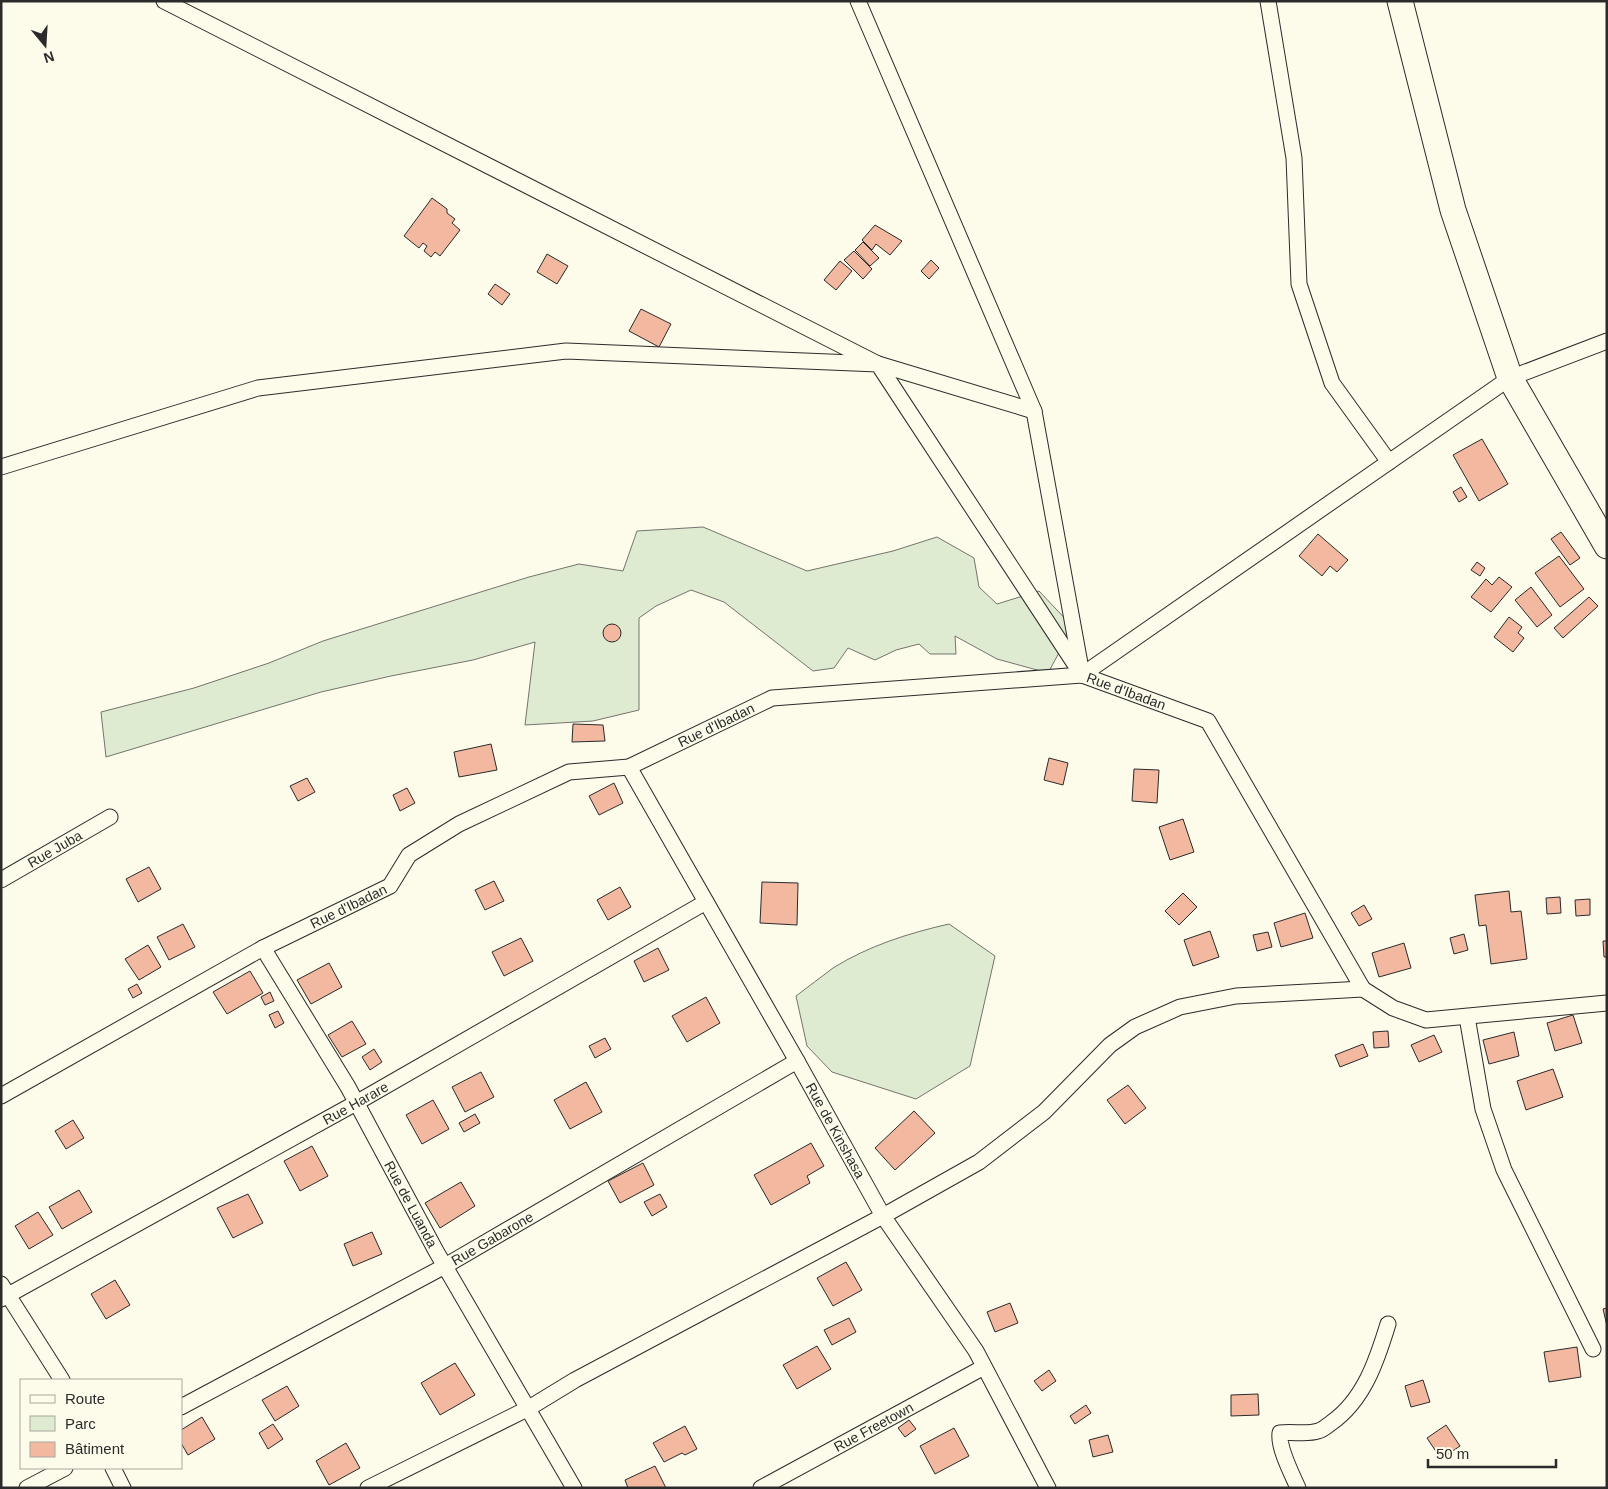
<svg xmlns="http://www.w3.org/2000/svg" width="1608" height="1489" viewBox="0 0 1608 1489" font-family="Arial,sans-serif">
	<rect width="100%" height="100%" fill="#fdfbea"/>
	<g fill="#deebd1" stroke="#74746e">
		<polygon points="703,527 807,571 893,551 937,537 974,558 979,587 997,604 1039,591 1073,627 1048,673 997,659 955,636 956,654 930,654 919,644 896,650 875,660 848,648 834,668 813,671 724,602 691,590 656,606 639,618 639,710 593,721 525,725 535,642 473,660 391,676 321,692 106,757 101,712 194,688 269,663 323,641 529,577 579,564 623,571 637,531"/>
		<path d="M 949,924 L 995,956 L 970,1066 L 916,1099 L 832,1072 L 807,1046 L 796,996 C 808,987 821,977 833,968 C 868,946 909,933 949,924 Z"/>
	</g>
	<g fill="#f2b8a0" stroke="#2b2b2b">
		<polygon points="432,198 447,209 447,213 455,219 452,223 460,230 440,256 435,252 431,257 424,251 427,246 423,243 419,248 404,236"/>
		<polygon points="875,225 902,241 890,255 876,244 872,250 862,240"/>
		<polygon points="863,242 879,258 870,266 855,250"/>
		<polygon points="854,251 872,269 863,279 844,260"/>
		<polygon points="547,254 568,266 557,284 537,272"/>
		<polygon points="931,260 939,268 929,279 921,271"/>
		<polygon points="840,261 852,271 836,290 824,280"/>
		<polygon points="495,284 510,294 502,305 488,294"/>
		<polygon points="641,309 671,324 659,347 629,331"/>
		<polygon points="1482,439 1508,484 1479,501 1453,455"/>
		<polygon points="1461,487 1467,497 1459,502 1453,492"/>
		<polygon points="1561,532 1580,558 1570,565 1551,539"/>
		<polygon points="1318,534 1348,560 1337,572 1330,566 1322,576 1299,556"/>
		<polygon points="1559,556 1584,589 1560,607 1535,573"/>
		<polygon points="1477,562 1485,568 1480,576 1471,570"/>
		<polygon points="1499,577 1512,587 1491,612 1471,597 1486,579 1492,585"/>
		<polygon points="1531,587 1552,615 1537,627 1515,600"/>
		<polygon points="1589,597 1598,606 1563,638 1554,628"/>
		<polygon points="1509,617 1522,627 1518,633 1524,638 1513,652 1494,637"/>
		<circle cx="612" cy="633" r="9"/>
		<polygon points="573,724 603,725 605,741 572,742"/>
		<polygon points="491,744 497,770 459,777 454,752"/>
		<polygon points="1049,758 1068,763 1063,785 1044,780"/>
		<polygon points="1134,769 1159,770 1157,803 1132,801"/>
		<polygon points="307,778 315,792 298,801 290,786"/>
		<polygon points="614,783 623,803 599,815 589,796"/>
		<polygon points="407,788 415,803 400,811 393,795"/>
		<polygon points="1183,819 1194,852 1170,860 1159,827"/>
		<polygon points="149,867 161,889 138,902 126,879"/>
		<polygon points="494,881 504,901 485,910 475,890"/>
		<polygon points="762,882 798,883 797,925 760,923"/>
		<polygon points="620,887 631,907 608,920 597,900"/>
		<polygon points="1509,891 1511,912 1521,911 1527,959 1491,964 1486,925 1479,926 1475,895"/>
		<polygon points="1183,893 1197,907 1179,925 1165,911"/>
		<polygon points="1560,897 1561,913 1547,914 1546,898"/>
		<polygon points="1590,899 1590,915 1576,916 1575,900"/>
		<polygon points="1364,905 1372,919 1359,926 1351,913"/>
		<polygon points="1305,913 1313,938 1281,947 1274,923"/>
		<polygon points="183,924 195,947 169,960 157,937"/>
		<polygon points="1210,931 1219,957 1193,966 1184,940"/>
		<polygon points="1268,932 1272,947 1257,951 1253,935"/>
		<polygon points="1464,934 1468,950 1454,954 1450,938"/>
		<polygon points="521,938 533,961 504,976 492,952"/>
		<polygon points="1603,941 1607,941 1607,957 1604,957"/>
		<polygon points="1404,943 1411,968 1379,977 1372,953"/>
		<polygon points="148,945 161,967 139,980 125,959"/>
		<polygon points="658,948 669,970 644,982 634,961"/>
		<polygon points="329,963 342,987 311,1004 297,980"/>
		<polygon points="250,971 263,993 227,1014 213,992"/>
		<polygon points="137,984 142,993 133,998 128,989"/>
		<polygon points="270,992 274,1001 265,1005 261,997"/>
		<polygon points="706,997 720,1023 687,1042 672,1016"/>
		<polygon points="278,1011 284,1023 275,1028 269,1015"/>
		<polygon points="1573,1015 1582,1043 1555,1051 1547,1023"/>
		<polygon points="352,1021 366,1044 342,1057 328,1035"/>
		<polygon points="1388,1031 1389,1047 1374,1048 1373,1032"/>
		<polygon points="1514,1032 1519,1056 1489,1064 1483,1040"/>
		<polygon points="1434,1035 1442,1052 1419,1062 1411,1045"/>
		<polygon points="605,1038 611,1049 595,1058 589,1046"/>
		<polygon points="1363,1044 1368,1056 1340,1067 1335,1055"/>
		<polygon points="374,1049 382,1062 370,1070 362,1057"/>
		<polygon points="1553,1069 1563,1097 1526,1110 1517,1081"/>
		<polygon points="481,1072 494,1097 465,1112 452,1087"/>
		<polygon points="586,1082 602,1112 570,1129 554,1100"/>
		<polygon points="1128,1085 1146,1108 1125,1124 1107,1100"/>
		<polygon points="433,1100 449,1129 422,1144 406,1115"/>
		<polygon points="914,1111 935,1133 895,1170 875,1148"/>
		<polygon points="475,1114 480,1123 464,1132 459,1123"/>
		<polygon points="73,1120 84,1138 66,1149 55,1131"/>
		<polygon points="811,1143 824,1166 807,1176 810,1183 771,1205 754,1175"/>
		<polygon points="312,1146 328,1176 300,1191 284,1161"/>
		<polygon points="643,1163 654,1185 620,1203 608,1181"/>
		<polygon points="461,1182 475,1206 440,1228 425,1203"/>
		<polygon points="79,1190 92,1212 62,1229 49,1207"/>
		<polygon points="248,1194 263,1223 233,1238 217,1208"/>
		<polygon points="660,1194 667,1207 652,1216 644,1202"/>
		<polygon points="38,1212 53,1235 29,1249 15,1226"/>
		<polygon points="372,1232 382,1254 353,1266 344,1244"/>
		<polygon points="846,1262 862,1290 833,1306 817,1278"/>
		<polygon points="115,1280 130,1305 106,1319 91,1294"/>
		<polygon points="1010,1303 1018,1323 995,1332 987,1312"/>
		<polygon points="1607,1308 1607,1326 1603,1309"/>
		<polygon points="849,1318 856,1332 832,1345 824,1330"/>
		<polygon points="817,1346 831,1369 797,1389 783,1365"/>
		<polygon points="1577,1347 1581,1377 1549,1382 1544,1352"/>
		<polygon points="455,1363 475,1395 440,1415 421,1383"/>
		<polygon points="1049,1370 1056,1381 1042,1391 1034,1381"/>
		<polygon points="1423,1380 1430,1402 1411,1407 1405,1386"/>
		<polygon points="287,1386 299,1406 275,1421 262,1400"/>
		<polygon points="1258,1394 1259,1415 1231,1416 1231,1395"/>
		<polygon points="1086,1405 1091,1413 1075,1424 1070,1416"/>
		<polygon points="202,1417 215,1439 188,1455 181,1443 181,1430"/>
		<polygon points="909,1420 916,1429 905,1437 898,1428"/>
		<polygon points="273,1424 283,1439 268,1449 259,1433"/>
		<polygon points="1446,1425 1460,1446 1441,1459 1427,1438"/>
		<polygon points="685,1426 697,1449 685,1455 682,1453 664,1462 653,1443"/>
		<polygon points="954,1428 969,1456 935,1474 920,1446"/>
		<polygon points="1108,1435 1113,1452 1093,1457 1089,1440"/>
		<polygon points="346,1443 360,1468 329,1485 316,1461"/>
		<polygon points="655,1466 666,1488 628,1488 625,1480"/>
	</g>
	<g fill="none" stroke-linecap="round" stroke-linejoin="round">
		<g stroke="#2b2b2b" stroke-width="17">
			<g id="minor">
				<polyline points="164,1 878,364 1034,411"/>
				<polyline points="858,1 1034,411 1081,669"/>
				<polyline points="1268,1 1294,158 1299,284 1332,383 1389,462"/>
				<polyline points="1,467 258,388 566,351 878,364 1082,675"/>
				<polyline points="1082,675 1510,378 1607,341"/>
				<path id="s1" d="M 629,767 L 797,1061 L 883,1216 L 976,1351 L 1048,1488"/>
				<path id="s2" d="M 1,880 L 110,817"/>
				<path id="s3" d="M 263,948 L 348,1087 L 436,1251 L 574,1488"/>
				<polyline points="1467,1017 1483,1109 1504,1170 1593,1349"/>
				<path id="s4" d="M 1,1096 L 263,948 L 390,886 L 409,855 L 459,824 L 569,772 L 629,767 L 772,698 L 1082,675 L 1208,721 L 1363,989"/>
				<polyline points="1,1284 62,1380"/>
				<path id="s5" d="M 1,1299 L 356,1103 L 706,902"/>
				<path id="s6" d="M 181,1407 L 445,1266 L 797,1061"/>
				<polyline points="113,1468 123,1488"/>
				<polyline points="27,1488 65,1468"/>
				<polyline points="368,1488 529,1408 575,1380 883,1216 979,1162 1044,1112 1110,1045 1135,1027 1180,1007 1236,996 1363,989 1393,1008 1426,1020 1607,1003"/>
				<path id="s7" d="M 761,1488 L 984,1367"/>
				<path d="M 1298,1488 C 1292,1474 1278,1448 1280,1433 C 1293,1431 1306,1435 1318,1431 C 1323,1430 1327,1426 1331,1423 C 1364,1400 1377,1360 1388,1324"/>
			</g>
		</g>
		<g stroke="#2b2b2b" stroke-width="27">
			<polyline id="trunk" points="1400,1 1453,210 1510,378 1607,546"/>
		</g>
		<use href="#minor" stroke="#fdfbea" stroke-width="15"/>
		<use href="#trunk" stroke="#fdfbea" stroke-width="25"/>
	</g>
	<g text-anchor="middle" stroke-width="4" stroke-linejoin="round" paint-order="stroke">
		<g font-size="14" fill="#2b2b2b" stroke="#fdfbea">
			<text dy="5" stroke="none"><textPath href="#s4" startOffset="1236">Rue d'Ibadan</textPath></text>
			<text dy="5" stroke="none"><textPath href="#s4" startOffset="816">Rue d'Ibadan</textPath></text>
			<text dy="5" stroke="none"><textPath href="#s2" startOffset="62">Rue Juba</textPath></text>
			<text dy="5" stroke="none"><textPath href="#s4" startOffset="396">Rue d'Ibadan</textPath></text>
			<text dy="5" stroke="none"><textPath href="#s5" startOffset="405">Rue Harare</textPath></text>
			<text dy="5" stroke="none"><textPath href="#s1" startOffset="418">Rue de Kinshasa</textPath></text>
			<text dy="5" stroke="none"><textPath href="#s3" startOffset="296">Rue de Luanda</textPath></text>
			<text dy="5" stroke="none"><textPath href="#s6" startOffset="354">Rue Gabarone</textPath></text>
			<text dy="5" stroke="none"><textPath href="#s7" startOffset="128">Rue Freetown</textPath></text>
		</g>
	</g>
	<rect width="1608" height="1489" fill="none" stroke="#2b2b2b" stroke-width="5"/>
	<rect x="20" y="1379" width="162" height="90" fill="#fdfbea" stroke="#a9a89e"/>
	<rect x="30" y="1395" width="25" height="8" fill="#fdfbea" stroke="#a9a89e"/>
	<text x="65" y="1404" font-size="15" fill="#2b2b2b">Route</text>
	<rect x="30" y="1416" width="25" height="15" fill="#deebd1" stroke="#a9a89e"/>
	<text x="65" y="1429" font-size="15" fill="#2b2b2b">Parc</text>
	<rect x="30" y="1442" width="25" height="15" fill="#f2b8a0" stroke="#a9a89e"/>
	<text x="65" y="1454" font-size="15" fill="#2b2b2b">Bâtiment</text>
	<g transform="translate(45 45) rotate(162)" stroke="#fdfbea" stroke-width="4" paint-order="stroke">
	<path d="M0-4L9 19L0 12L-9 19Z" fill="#2b2b2b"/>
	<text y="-8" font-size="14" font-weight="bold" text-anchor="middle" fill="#2b2b2b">N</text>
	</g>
	<path d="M1428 1459v8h128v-8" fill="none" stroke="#2b2b2b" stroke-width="2.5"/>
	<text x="1436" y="1459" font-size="15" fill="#2b2b2b" stroke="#fdfbea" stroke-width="4" paint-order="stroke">50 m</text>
</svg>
